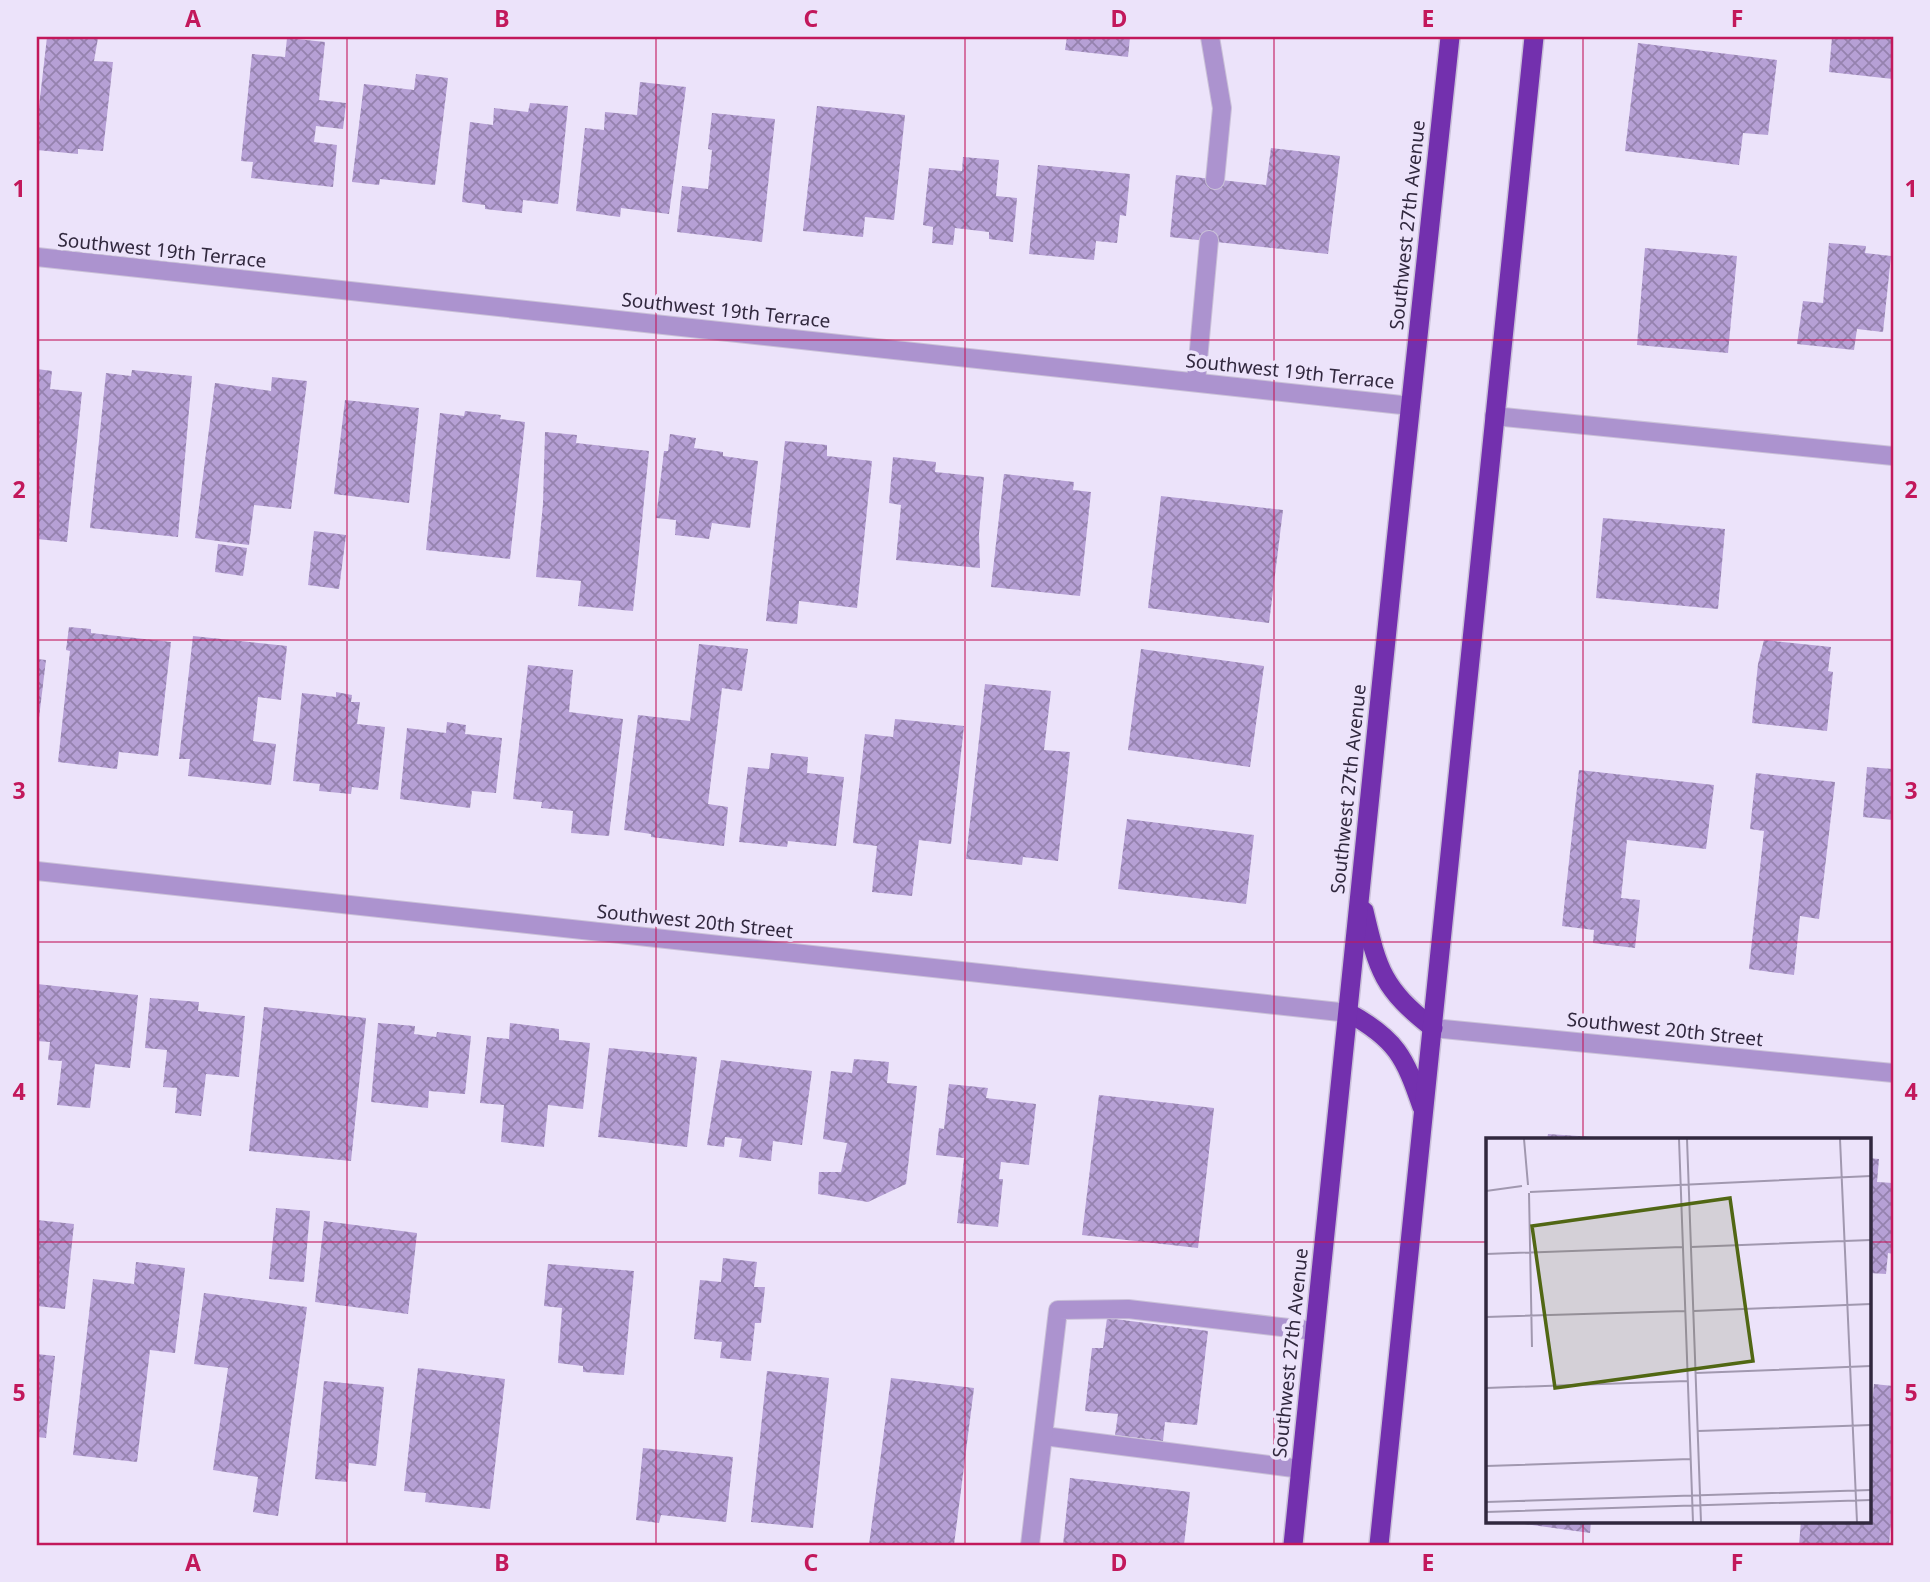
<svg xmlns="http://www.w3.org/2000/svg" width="1930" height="1582" viewBox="0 0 1930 1582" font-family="'Noto Sans',sans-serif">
	<defs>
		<pattern id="building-cross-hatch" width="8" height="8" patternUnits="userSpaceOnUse" patternTransform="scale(1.75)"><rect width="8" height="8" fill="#b6a0d5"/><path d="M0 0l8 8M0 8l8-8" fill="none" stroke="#9582ae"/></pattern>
	</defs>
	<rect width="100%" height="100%" fill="#ece3fa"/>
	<g fill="url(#building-cross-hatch)">
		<polygon points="47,37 98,38 94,61 113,62 103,151 78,149 78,154 37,150 37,124"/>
		<polygon points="1067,37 1130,37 1128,57 1065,50"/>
		<polygon points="1832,37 1893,37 1893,79 1829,72"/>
		<polygon points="287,38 325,42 319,100 346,103 343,129 316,126 314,142 337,145 333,187 251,178 253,162 241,161 252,54 285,57"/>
		<polygon points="1638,43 1777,60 1768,135 1743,133 1739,165 1625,151"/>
		<polygon points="416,74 448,78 435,185 380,179 379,185 352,182 364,84 414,90"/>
		<polygon points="640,82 686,87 669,214 621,208 620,217 576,211 585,128 604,130 605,112 637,115"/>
		<polygon points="530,103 568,106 558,204 523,200 522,213 485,209 485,205 462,202 470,122 493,125 494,108 528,112"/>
		<polygon points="817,106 905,115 894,220 865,217 863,237 803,231"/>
		<polygon points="712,113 775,119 762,242 677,232 682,186 708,189 712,150 708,149"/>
		<polygon points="1271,148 1340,156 1328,254 1170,237 1176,175 1266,185"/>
		<polygon points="963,157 999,160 996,196 1017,198 1013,242 989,239 989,232 955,228 953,245 932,243 933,227 923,225 929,168 962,171"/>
		<polygon points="1038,165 1130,174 1126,216 1120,215 1117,243 1096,241 1094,260 1029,254"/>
		<polygon points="1829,243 1866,246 1865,253 1891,256 1883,332 1857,329 1854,350 1797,344 1803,301 1823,303"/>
		<polygon points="1645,248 1737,256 1728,353 1637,345"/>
		<polygon points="37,369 52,371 50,389 82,392 67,542 37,539"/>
		<polygon points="132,370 192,376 178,537 90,528 106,373 131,376"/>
		<polygon points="272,377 307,381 291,509 254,505 249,545 195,538 215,383 271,391"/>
		<polygon points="345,400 419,408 409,503 334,494"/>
		<polygon points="465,411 501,415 500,419 525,422 510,559 426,550 440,413 464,416"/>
		<polygon points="545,432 577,435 576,443 649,451 633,611 578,606 581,581 536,577 543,504"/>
		<polygon points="670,434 696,438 694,448 723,452 723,456 758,461 750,528 712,523 709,539 675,535 676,520 656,518 664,451 668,451"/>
		<polygon points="785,441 827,445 827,456 872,461 857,608 799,601 797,624 766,621"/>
		<polygon points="893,457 936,462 935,472 984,477 979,534 980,568 896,560 901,505 889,503"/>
		<polygon points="1004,474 1074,482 1073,490 1091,492 1080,596 991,587"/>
		<polygon points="1161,496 1283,510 1269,623 1148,608"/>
		<polygon points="1603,518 1725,529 1718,609 1596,598"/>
		<polygon points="314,531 346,535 339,589 308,585"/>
		<polygon points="218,544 247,548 243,576 215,572"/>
		<polygon points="69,627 91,629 91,633 171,642 158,756 119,752 117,769 58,762 70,651 66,650"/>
		<polygon points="193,636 287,646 281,700 258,697 253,741 276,744 271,785 188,776 190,759 179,759"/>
		<polygon points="1764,640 1831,647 1828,671 1833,672 1827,731 1752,723 1758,664"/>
		<polygon points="699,644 748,649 742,691 722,688 708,804 728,807 724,846 651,837 651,834 624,830 638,715 690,721"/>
		<polygon points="1141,649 1264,666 1250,767 1128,750"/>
		<polygon points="37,659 46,660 38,726 37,726"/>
		<polygon points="528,665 573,670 569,712 623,719 609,836 571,833 573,811 541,808 542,802 513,799"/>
		<polygon points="985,684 1051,691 1044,750 1070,752 1058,861 1023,857 1022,865 966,859"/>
		<polygon points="336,692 352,695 351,702 360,702 357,724 385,727 378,790 352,787 351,794 319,791 320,784 293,781 302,693 336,697"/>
		<polygon points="895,719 964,726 951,844 919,840 912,896 872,892 877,846 853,843 865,734 893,737"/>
		<polygon points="447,722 466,725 465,734 502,738 496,793 472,791 470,808 400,799 407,728 446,733"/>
		<polygon points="771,753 808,757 807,773 844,777 836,846 788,841 787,847 739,842 748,767 769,769"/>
		<polygon points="1867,767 1893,769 1893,820 1863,817"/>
		<polygon points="1579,770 1714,785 1706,849 1627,840 1621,898 1640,900 1635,948 1593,943 1594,930 1562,926"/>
		<polygon points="1756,773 1835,782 1819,919 1800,916 1794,975 1749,969 1764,831 1750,829"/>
		<polygon points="1127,819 1254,835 1246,904 1118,889"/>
		<polygon points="37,984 138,995 130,1068 95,1064 90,1108 57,1105 62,1061 48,1060 50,1042 37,1041"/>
		<polygon points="150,998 199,1002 198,1011 245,1016 239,1077 206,1074 201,1116 175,1113 177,1088 163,1087 167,1050 145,1048"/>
		<polygon points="264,1007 366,1018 351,1161 249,1151"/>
		<polygon points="378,1023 415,1026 414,1034 436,1037 437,1032 471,1036 465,1094 429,1091 428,1108 371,1102"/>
		<polygon points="510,1023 559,1029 559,1040 590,1043 583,1109 548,1105 544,1147 501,1142 504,1105 480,1103 487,1037 509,1039"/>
		<polygon points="609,1048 697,1057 687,1147 598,1137"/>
		<polygon points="854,1059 889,1062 887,1083 917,1086 906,1184 868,1202 818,1194 819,1172 841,1172 847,1143 823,1139 831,1071 852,1073"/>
		<polygon points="721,1060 812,1071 802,1145 773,1141 771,1161 739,1157 742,1139 725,1137 724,1147 707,1145"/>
		<polygon points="949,1084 988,1088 986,1098 1036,1104 1029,1165 1001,1162 999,1179 1003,1179 998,1227 957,1223 964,1158 936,1155 939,1128 944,1129"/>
		<polygon points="1099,1095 1214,1108 1198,1248 1082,1235"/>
		<polygon points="1548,1134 1594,1137 1594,1139 1547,1139"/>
		<polygon points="1869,1158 1879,1159 1877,1182 1893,1183 1893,1254 1888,1253 1886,1274 1869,1273"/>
		<polygon points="276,1208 310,1211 304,1282 269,1279"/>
		<polygon points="37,1220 74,1224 65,1309 37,1306"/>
		<polygon points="324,1221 417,1233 408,1314 315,1302"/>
		<polygon points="723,1258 757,1262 754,1287 765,1287 761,1323 755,1323 751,1361 720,1358 722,1342 694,1339 700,1280 721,1282"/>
		<polygon points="136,1262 185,1268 175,1353 150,1350 137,1462 73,1455 93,1279 134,1284"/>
		<polygon points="548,1264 634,1271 624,1375 583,1372 583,1366 558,1363 562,1308 544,1306"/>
		<polygon points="204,1293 307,1307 278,1516 253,1512 258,1477 213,1470 228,1368 194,1364"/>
		<polygon points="1107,1318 1208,1331 1197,1425 1165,1422 1163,1441 1115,1435 1118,1414 1085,1411 1092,1348 1103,1348"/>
		<polygon points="37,1354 55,1356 46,1438 37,1437"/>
		<polygon points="418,1368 505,1379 490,1509 425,1502 426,1493 404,1491"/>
		<polygon points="767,1371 829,1378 813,1528 751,1522"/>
		<polygon points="891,1378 974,1388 954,1545 869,1545"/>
		<polygon points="324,1381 384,1387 376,1466 349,1463 347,1482 315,1479"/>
		<polygon points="1874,1384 1893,1386 1893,1500 1889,1545 1799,1545 1801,1521 1869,1521 1869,1414 1871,1415"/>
		<polygon points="643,1448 733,1457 726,1522 661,1515 659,1523 636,1520"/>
		<polygon points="1070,1478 1190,1492 1184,1545 1063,1545"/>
		<polygon points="1503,1521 1591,1521 1590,1533"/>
	</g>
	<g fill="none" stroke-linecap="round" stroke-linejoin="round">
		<g stroke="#cac1d8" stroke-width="20">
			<g id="service">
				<polyline points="1210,37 1222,108 1215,180"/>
				<polyline points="1196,382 1209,240"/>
				<polyline points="1044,1436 1301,1469"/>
				<polyline points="1030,1545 1058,1310 1128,1309 1315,1331"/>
			</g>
		</g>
		<g stroke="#cac1d8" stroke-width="20">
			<g id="minor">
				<polyline points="37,257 1411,406"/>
				<polyline points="1494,416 1893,456"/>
				<polyline points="37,871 1349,1013"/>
				<polyline points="1433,1028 1893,1073"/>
			</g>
		</g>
		<g stroke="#cac1d8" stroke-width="22">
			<g id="trunk">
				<path d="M 1364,911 C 1378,971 1383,989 1433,1028"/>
				<path d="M 1349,1013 C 1396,1039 1405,1057 1422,1107"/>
				<polyline points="1293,1545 1396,542 1450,37"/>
				<polyline points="1379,1545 1534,37"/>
			</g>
		</g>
		<use href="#service" stroke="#ac93cf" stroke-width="18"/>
		<use href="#minor" stroke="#ac93cf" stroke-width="18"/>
		<use href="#trunk" stroke="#7330ae" stroke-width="19"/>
	</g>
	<path fill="none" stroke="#c2185b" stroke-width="2" stroke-opacity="0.55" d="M 347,37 L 347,1545M 656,37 L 656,1545M 965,37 L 965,1545M 1274,37 L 1274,1545M 1583,37 L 1583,1139M 37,340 L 1893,340M 37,640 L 1893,640M 37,942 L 1893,942M 37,1242 L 1487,1242M 1869,1242 L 1893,1242M 1583,1521 L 1583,1545"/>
	<g text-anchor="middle" stroke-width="7" stroke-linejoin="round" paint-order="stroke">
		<g font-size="19" fill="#31283e" stroke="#ece3fa">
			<text transform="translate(1407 225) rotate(-84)" y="7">Southwest 27th Avenue</text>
			<text transform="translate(162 250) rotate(6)" y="7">Southwest 19th Terrace</text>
			<text transform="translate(726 310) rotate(6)" y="7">Southwest 19th Terrace</text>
			<text transform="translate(1290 371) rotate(6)" y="7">Southwest 19th Terrace</text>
			<text transform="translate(1348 789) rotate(-84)" y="7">Southwest 27th Avenue</text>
			<text transform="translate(695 921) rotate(6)" y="7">Southwest 20th Street</text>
			<text transform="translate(1665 1029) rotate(6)" y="7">Southwest 20th Street</text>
			<text transform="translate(1290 1353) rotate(-84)" y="7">Southwest 27th Avenue</text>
		</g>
	</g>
	<g transform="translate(1486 1138)">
		<rect width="385" height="385" fill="#ece3fa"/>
		<path fill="none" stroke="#a198af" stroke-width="2" d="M 38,1 L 42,47M 193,1 L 207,384M 201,1 L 215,384M 354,1 L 371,384M 0,53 L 36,48M 44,54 L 385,38M 43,55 L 46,209M 205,109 L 385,102M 0,116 L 196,109M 208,173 L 385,166M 0,179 L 199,173M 210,235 L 385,228M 0,250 L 201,243M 212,293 L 385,287M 0,328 L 204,321M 0,364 L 385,352M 0,374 L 385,362"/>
		<path fill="#516714" fill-opacity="0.15" stroke="#516714" stroke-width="3.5" d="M 244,60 L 267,223 L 69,250 L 46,88 Z"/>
		<rect width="385" height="385" fill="none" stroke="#31283e" stroke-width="3.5"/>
	</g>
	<rect width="1930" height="1582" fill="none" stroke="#ece3fa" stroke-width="77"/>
	<rect x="38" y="38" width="1854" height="1506" fill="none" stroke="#c2185b" stroke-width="2.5"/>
	<g font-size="23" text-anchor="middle" font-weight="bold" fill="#c2185b">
		<text x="193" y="27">A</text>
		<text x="502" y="27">B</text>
		<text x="811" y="27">C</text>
		<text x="1119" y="27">D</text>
		<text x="1428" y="27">E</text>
		<text x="1737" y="27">F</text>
		<text x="19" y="197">1</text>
		<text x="1911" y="197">1</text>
		<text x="19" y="498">2</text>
		<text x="1911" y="498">2</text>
		<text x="19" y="799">3</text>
		<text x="1911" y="799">3</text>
		<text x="19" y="1100">4</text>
		<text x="1911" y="1100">4</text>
		<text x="19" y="1401">5</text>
		<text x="1911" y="1401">5</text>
		<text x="193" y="1571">A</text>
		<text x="502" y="1571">B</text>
		<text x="811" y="1571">C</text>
		<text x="1119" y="1571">D</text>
		<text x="1428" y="1571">E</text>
		<text x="1737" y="1571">F</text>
	</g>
</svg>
